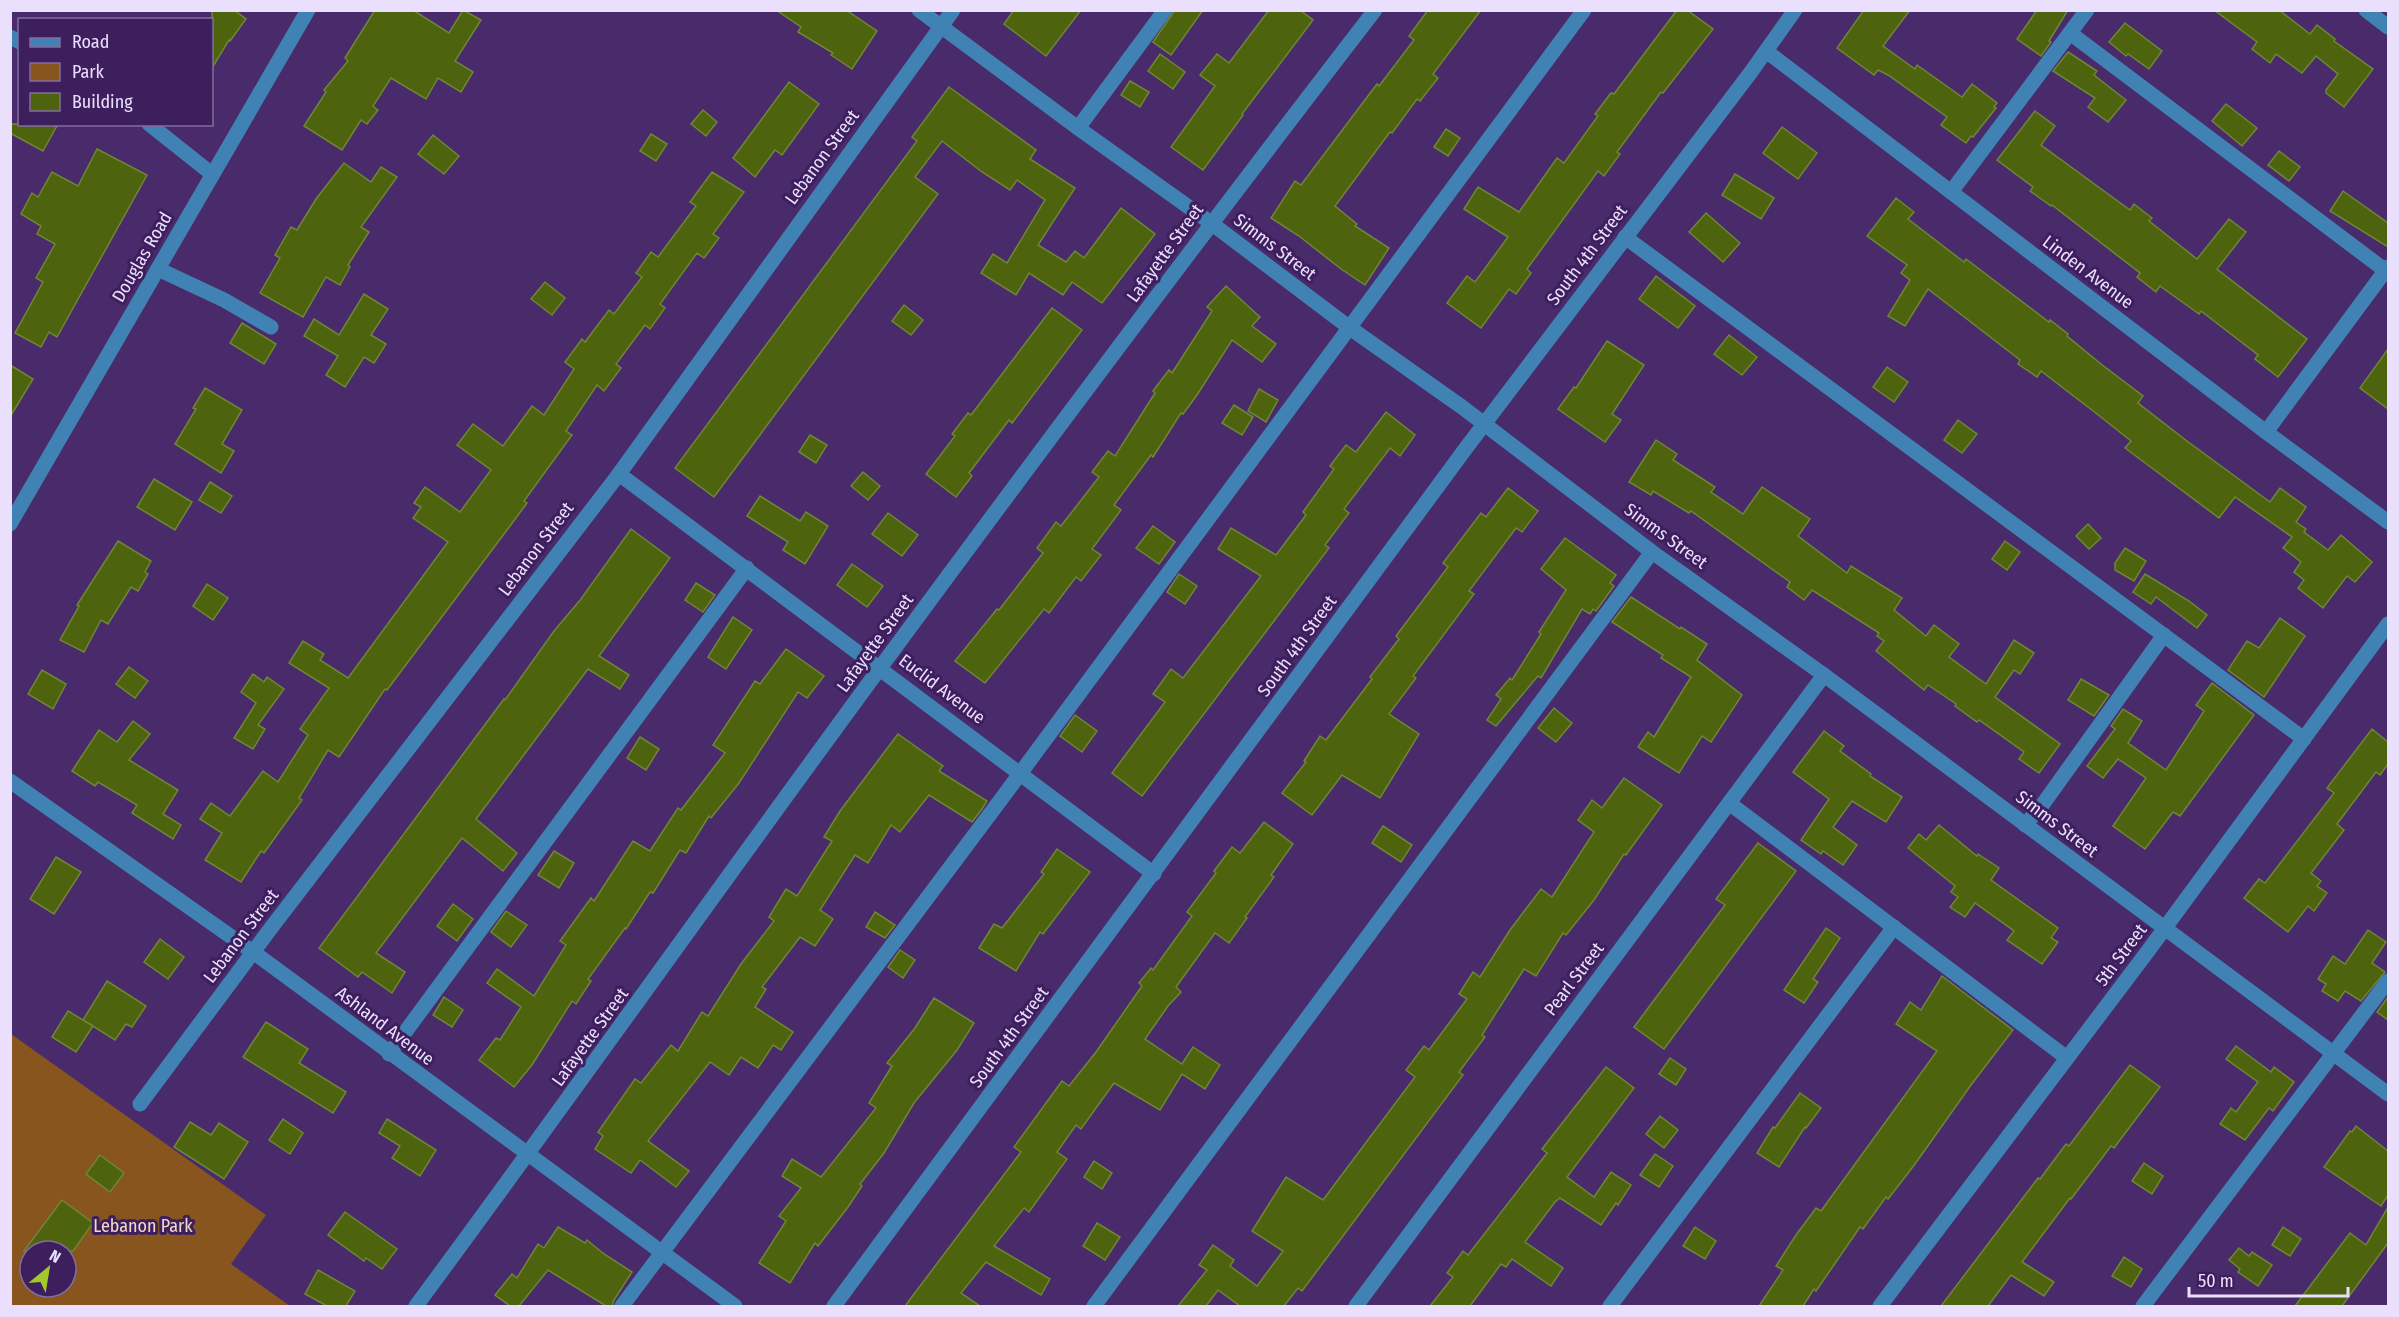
<svg xmlns="http://www.w3.org/2000/svg" width="2399" height="1317" viewBox="0 0 2399 1317" font-family="'Fira Sans Condensed',sans-serif">
	<rect width="100%" height="100%" fill="#492a6a"/>
	<path fill="#88551e" fill-rule="evenodd" d="M 11,1034 L 266,1215 L 231,1264 L 290,1306 L 11,1306 ZM 30,1251 L 66,1251 L 66,1287 L 30,1287 Z"/>
	<g fill="#4e630d" stroke="#6f8637" stroke-width="1.5">
		<polygon points="212,10 234,10 246,19 230,41 229,40 212,68"/>
		<polygon points="375,10 413,10 449,33 463,10 481,20 455,61 473,72 461,92 438,78 426,99 391,78 373,106 378,110 367,124 361,120 342,150 304,126 326,92 324,90 348,61 345,58"/>
		<polygon points="776,10 846,10 877,31 852,69 831,55 833,53 798,32 801,27"/>
		<polygon points="1014,10 1081,10 1046,56 1004,24"/>
		<polygon points="1175,10 1203,10 1171,55 1153,42"/>
		<polygon points="1269,10 1300,10 1313,20 1242,114 1243,115 1203,170 1171,147 1215,86 1200,75 1217,54 1229,63"/>
		<polygon points="1428,10 1481,10 1433,74 1438,78 1420,101 1417,99 1392,133 1390,132 1335,206 1357,224 1355,226 1389,248 1365,285 1341,269 1299,236 1271,218 1295,181 1301,185 1377,84 1379,86 1414,40 1409,36"/>
		<polygon points="1677,10 1687,10 1713,29 1663,93 1661,92 1617,152 1620,154 1604,176 1598,171 1527,269 1531,273 1516,294 1509,289 1481,328 1447,303 1467,276 1475,282 1508,237 1464,209 1478,187 1519,212 1557,158 1564,163 1598,116 1595,114 1611,93 1614,94"/>
		<polygon points="1864,10 1910,10 1883,46 1915,69 1917,65 1962,97 1972,84 1997,103 1994,107 1996,108 1973,137 1971,136 1966,143 1941,125 1947,117 1888,75 1878,70 1874,75 1837,48"/>
		<polygon points="2037,10 2068,10 2049,41 2051,42 2041,56 2017,39"/>
		<polygon points="2214,10 2279,10 2310,34 2317,25 2335,39 2334,41 2373,69 2344,107 2326,93 2326,90 2338,74 2316,56 2302,73 2276,54 2270,63 2252,49 2257,42"/>
		<polygon points="2125,23 2162,51 2149,69 2128,54 2126,56 2109,42"/>
		<polygon points="2068,52 2097,71 2094,75 2126,100 2108,122 2088,107 2095,98 2053,71"/>
		<polygon points="1160,54 1185,72 1173,89 1148,71"/>
		<polygon points="1130,81 1149,92 1140,107 1121,95"/>
		<polygon points="789,82 819,104 782,155 775,150 755,177 733,158"/>
		<polygon points="949,87 1036,150 1030,159 1075,188 1038,245 1066,262 1075,251 1084,258 1121,208 1155,234 1102,303 1072,282 1063,295 1029,273 1016,295 981,273 993,254 1007,263 1045,200 1017,180 1010,190 982,172 942,141 915,177 938,194 714,497 675,468 917,141 912,137"/>
		<polygon points="2226,104 2257,128 2242,146 2212,121"/>
		<polygon points="703,110 717,122 706,136 691,124"/>
		<polygon points="2035,111 2055,126 2041,145 2130,210 2134,204 2152,218 2149,221 2197,259 2229,219 2246,232 2217,269 2307,339 2278,377 2255,359 2258,355 2201,311 2199,314 2160,286 2156,292 2137,277 2140,273 2052,205 2051,206 2030,191 2033,187 1997,160"/>
		<polygon points="10,124 58,124 43,151 10,133"/>
		<polygon points="1782,127 1817,153 1798,179 1763,153"/>
		<polygon points="1446,129 1460,138 1448,156 1434,147"/>
		<polygon points="651,134 667,144 656,161 640,151"/>
		<polygon points="433,135 459,156 444,174 418,154"/>
		<polygon points="97,149 147,175 57,337 49,332 41,347 15,333 43,282 36,278 55,244 37,234 41,226 21,214 32,193 38,197 52,172 78,186"/>
		<polygon points="2279,151 2300,167 2289,181 2268,165"/>
		<polygon points="344,163 371,182 381,167 397,177 361,227 369,232 348,265 350,267 340,285 326,277 303,317 260,293 280,258 275,255 291,227 297,230 316,199"/>
		<polygon points="712,172 744,192 713,234 719,238 704,258 697,253 660,304 665,308 650,329 645,325 616,364 621,368 604,391 597,385 566,431 572,435 524,501 527,503 510,526 387,690 385,689 339,757 328,750 299,798 302,800 264,853 261,851 241,882 205,860 222,833 200,819 211,803 230,816 263,771 278,782 308,735 300,729 329,688 289,663 303,641 324,654 320,660 348,678 448,542 413,518 421,507 414,503 425,487 460,512 491,470 457,445 473,424 503,446 532,406 544,415 574,369 565,362 582,339 585,342 609,310 614,314 642,277 636,273 651,252 658,257 696,206 690,202"/>
		<polygon points="1735,174 1774,198 1761,219 1722,195"/>
		<polygon points="2343,191 2388,223 2388,247 2330,211"/>
		<polygon points="1896,198 1914,212 1908,219 1964,262 1966,259 2049,322 2050,320 2068,334 2067,336 2101,364 2143,396 2138,403 2187,441 2270,502 2280,488 2306,507 2296,522 2306,529 2304,532 2328,550 2341,535 2372,562 2355,582 2347,576 2323,608 2298,588 2304,580 2294,572 2301,562 2283,548 2292,537 2235,497 2219,518 2125,448 2131,441 2097,414 2041,371 2037,377 2018,364 2020,360 1928,289 1905,326 1888,316 1910,280 1901,273 1907,265 1867,236"/>
		<polygon points="1706,213 1740,243 1723,262 1689,232"/>
		<polygon points="1656,276 1695,306 1678,328 1639,299"/>
		<polygon points="545,282 565,298 552,315 531,299"/>
		<polygon points="1226,286 1260,317 1252,326 1276,344 1262,362 1232,340 1197,395 1183,414 1181,413 1153,457 1151,455 1114,505 1121,510 1092,549 1101,555 1081,581 1076,577 1049,613 1044,609 985,683 955,661 997,609 999,610 1043,553 1037,548 1056,522 1061,526 1099,477 1092,472 1108,451 1115,456 1155,393 1153,391 1169,370 1172,373 1212,311 1207,307"/>
		<polygon points="364,294 388,309 371,335 386,344 374,363 364,357 345,387 326,375 338,356 304,336 314,319 339,335"/>
		<polygon points="904,305 923,320 911,335 892,321"/>
		<polygon points="1052,308 1082,330 1012,423 1009,420 969,473 972,476 956,497 926,474 955,436 952,434 968,413 971,415"/>
		<polygon points="242,323 276,344 264,364 230,343"/>
		<polygon points="1729,335 1757,357 1742,375 1714,354"/>
		<polygon points="1607,341 1644,365 1612,414 1621,420 1605,442 1558,409 1574,387 1576,388"/>
		<polygon points="2388,349 2388,409 2360,388"/>
		<polygon points="10,365 33,379 10,417"/>
		<polygon points="1887,367 1908,382 1894,402 1873,387"/>
		<polygon points="205,388 242,410 222,444 234,451 221,473 175,444 196,409 193,408"/>
		<polygon points="1259,389 1278,400 1266,422 1248,411"/>
		<polygon points="1234,405 1253,417 1242,435 1222,423"/>
		<polygon points="1386,412 1415,435 1400,456 1390,448 1344,509 1349,513 1325,545 1329,548 1142,796 1112,773 1165,702 1153,694 1171,669 1183,678 1261,576 1218,549 1231,528 1276,555 1306,515 1303,512 1334,469 1330,466 1346,445 1356,452"/>
		<polygon points="1958,420 1977,434 1962,453 1944,440"/>
		<polygon points="810,435 827,445 816,463 799,452"/>
		<polygon points="1656,440 1677,454 1673,460 1715,487 1711,492 1743,514 1762,487 1810,519 1798,536 1847,573 1851,566 1902,598 1894,610 1926,636 1934,625 1959,644 1949,657 1986,684 2014,640 2034,653 2020,674 2014,670 1995,697 2060,744 2039,773 2019,759 2024,752 1979,720 1977,722 1955,706 1956,704 1928,685 1924,690 1876,651 1884,641 1877,636 1879,633 1812,590 1804,600 1787,587 1790,582 1691,511 1689,513 1653,491 1651,495 1629,482"/>
		<polygon points="863,472 880,486 868,500 851,486"/>
		<polygon points="154,479 192,502 175,530 137,507"/>
		<polygon points="210,482 232,496 221,513 199,500"/>
		<polygon points="1508,488 1538,511 1522,532 1516,528 1469,591 1474,594 1413,676 1416,678 1389,714 1419,734 1380,798 1342,775 1312,815 1282,793 1306,762 1304,761 1320,736 1326,740 1372,679 1370,677 1399,639 1396,636 1448,567 1443,563 1481,513 1486,517"/>
		<polygon points="760,496 800,521 806,512 828,526 805,564 783,550 788,542 747,516"/>
		<polygon points="888,513 918,535 902,556 872,534"/>
		<polygon points="2088,524 2101,538 2089,549 2076,536"/>
		<polygon points="1153,526 1175,542 1159,564 1136,548"/>
		<polygon points="631,529 670,558 599,656 629,675 620,689 588,669 476,819 517,853 503,871 462,838 376,953 405,972 392,993 362,972 358,977 319,948 504,699 505,700 554,631 581,599"/>
		<polygon points="1565,538 1616,575 1610,583 1614,586 1596,611 1593,609 1590,614 1582,609 1541,678 1538,676 1496,726 1487,720 1501,699 1496,695 1510,678 1512,680 1541,634 1539,632 1566,590 1541,569"/>
		<polygon points="118,541 151,561 145,572 148,574 138,591 131,587 108,624 101,620 84,652 60,640 79,606 77,605"/>
		<polygon points="2005,541 2020,552 2007,570 1992,559"/>
		<polygon points="2125,548 2146,561 2134,581 2115,570 2115,563"/>
		<polygon points="852,564 883,586 867,607 837,585"/>
		<polygon points="1179,574 1197,586 1185,604 1167,592"/>
		<polygon points="2145,574 2189,601 2207,615 2197,628 2156,597 2151,604 2133,592"/>
		<polygon points="696,583 715,595 703,612 685,600"/>
		<polygon points="207,584 228,598 213,620 193,606"/>
		<polygon points="1631,597 1680,629 1681,627 1707,644 1697,660 1742,695 1711,742 1702,736 1679,773 1638,747 1648,732 1654,737 1691,677 1661,658 1663,655 1612,622"/>
		<polygon points="733,617 752,630 726,669 708,657"/>
		<polygon points="2280,618 2305,636 2264,697 2228,670 2247,641 2259,648"/>
		<polygon points="786,649 824,676 807,698 798,692 739,783 711,818 709,816 686,853 680,850 653,893 650,892 626,929 625,928 588,979 591,981 576,1004 572,1001 532,1065 514,1087 479,1060 496,1038 500,1040 521,1007 487,983 497,969 534,996 566,945 560,941 591,898 594,901 633,841 650,851 678,808 681,810 725,753 713,745 755,681 760,684"/>
		<polygon points="129,667 148,681 135,698 116,684"/>
		<polygon points="42,670 66,684 53,709 28,694"/>
		<polygon points="253,674 264,682 267,677 284,689 258,725 265,729 253,749 234,738 256,703 241,692"/>
		<polygon points="2081,679 2109,695 2094,716 2068,700"/>
		<polygon points="2212,683 2254,715 2180,816 2173,812 2145,849 2113,826 2146,778 2118,759 2103,778 2087,766 2115,729 2111,726 2123,709 2142,721 2128,743 2166,770 2204,711 2196,705"/>
		<polygon points="1554,708 1572,723 1556,742 1538,728"/>
		<polygon points="1075,715 1097,731 1082,752 1060,736"/>
		<polygon points="133,721 150,734 129,760 178,790 163,814 181,825 173,839 132,813 137,805 98,782 95,786 72,771 99,730 117,742"/>
		<polygon points="2372,729 2388,742 2388,764 2380,775 2376,772 2337,824 2344,830 2311,873 2321,881 2317,886 2327,893 2314,911 2308,906 2288,932 2244,898 2259,879 2265,883 2334,793 2327,788"/>
		<polygon points="1824,731 1844,746 1840,751 1871,774 1870,776 1902,797 1886,822 1852,801 1833,827 1857,845 1843,865 1823,851 1821,854 1801,840 1829,799 1793,772"/>
		<polygon points="898,734 943,766 939,771 987,801 982,809 972,822 929,795 900,832 891,825 868,863 855,855 820,910 833,919 815,946 800,937 762,987 766,989 755,1007 793,1032 781,1050 773,1045 758,1068 741,1057 729,1075 710,1062 648,1141 689,1171 676,1187 640,1160 631,1173 595,1149 603,1136 598,1132 635,1079 641,1083 671,1045 678,1051 702,1012 708,1016 741,964 774,921 769,917 786,889 797,896 832,841 824,837 840,811"/>
		<polygon points="640,737 659,749 646,770 627,758"/>
		<polygon points="1624,778 1662,805 1626,855 1624,854 1594,900 1566,935 1563,933 1536,976 1524,969 1482,1035 1485,1037 1459,1072 1463,1075 1302,1291 1298,1288 1284,1306 1240,1306 1218,1290 1206,1306 1178,1306 1207,1270 1199,1265 1213,1245 1234,1260 1230,1266 1257,1286 1283,1251 1252,1231 1286,1177 1323,1200 1415,1077 1406,1070 1424,1046 1429,1050 1467,999 1459,994 1473,972 1480,977 1510,930 1541,889 1552,897 1594,832 1578,820 1592,800 1602,808"/>
		<polygon points="1264,822 1293,844 1271,875 1274,877 1245,917 1247,918 1229,943 1215,933 1176,987 1181,992 1168,1006 1145,1039 1182,1064 1193,1047 1220,1065 1205,1089 1182,1074 1160,1110 1114,1083 1081,1129 1076,1125 1057,1152 1067,1159 1029,1212 1024,1208 994,1246 1050,1279 1041,1295 986,1262 961,1293 980,1306 905,1306 1021,1152 1014,1147 1062,1081 1069,1086 1096,1052 1142,986 1139,983 1151,968 1153,970 1192,916 1187,912 1216,873 1214,871 1232,847 1240,853"/>
		<polygon points="1939,825 1977,856 1978,854 1999,868 1991,880 2058,928 2051,938 2058,942 2042,964 2007,940 2014,931 1975,903 1965,917 1950,907 1958,897 1951,892 1955,886 1908,848 1919,834 1926,840"/>
		<polygon points="1383,826 1412,845 1401,862 1372,843"/>
		<polygon points="1758,843 1796,871 1664,1049 1634,1027 1725,905 1716,899"/>
		<polygon points="1057,849 1090,872 1043,934 1040,932 1016,971 979,948 994,924 1002,928 1044,874 1041,872"/>
		<polygon points="554,851 574,863 559,888 538,875"/>
		<polygon points="56,857 81,872 54,914 30,899"/>
		<polygon points="453,904 473,919 457,941 437,926"/>
		<polygon points="506,911 527,925 511,947 491,932"/>
		<polygon points="875,912 895,925 885,938 866,927"/>
		<polygon points="1826,928 1840,938 1813,979 1818,982 1804,1003 1784,990"/>
		<polygon points="2368,930 2386,942 2372,963 2385,972 2361,1001 2345,991 2338,1001 2322,991 2326,984 2318,979 2333,956 2345,964"/>
		<polygon points="160,939 184,957 168,979 144,962"/>
		<polygon points="900,950 915,960 903,978 888,967"/>
		<polygon points="1942,976 2013,1030 1971,1085 1915,1164 1888,1199 1886,1197 1863,1229 1860,1227 1816,1291 1814,1289 1803,1306 1759,1306 1783,1270 1776,1266 1796,1235 1816,1208 1821,1211 1937,1051 1896,1024 1910,1002 1921,1010"/>
		<polygon points="107,981 146,1006 132,1027 126,1024 115,1040 83,1020"/>
		<polygon points="444,997 463,1010 452,1027 433,1015"/>
		<polygon points="2388,997 2388,1020 2377,1012"/>
		<polygon points="934,998 974,1023 957,1050 914,1103 884,1153 860,1184 862,1186 848,1207 818,1246 815,1243 790,1283 759,1263 786,1221 779,1216 801,1188 782,1176 792,1159 821,1177 876,1108 869,1103 892,1066 887,1063 915,1028"/>
		<polygon points="68,1011 93,1026 76,1052 52,1037"/>
		<polygon points="266,1022 308,1049 299,1063 346,1092 333,1113 243,1057"/>
		<polygon points="2236,1046 2271,1072 2274,1067 2294,1082 2273,1111 2269,1108 2245,1140 2220,1124 2231,1108 2236,1112 2258,1082 2226,1059"/>
		<polygon points="1670,1058 1686,1069 1676,1085 1659,1074"/>
		<polygon points="2130,1065 2160,1087 2114,1148 2111,1146 2071,1199 2070,1198 2022,1262 2054,1282 2044,1296 2011,1275 1988,1306 1941,1306 2038,1178 2040,1179 2066,1144 2069,1146"/>
		<polygon points="1606,1067 1634,1088 1567,1177 1594,1197 1611,1172 1631,1185 1618,1205 1616,1203 1601,1225 1560,1198 1555,1202 1525,1242 1563,1268 1551,1286 1512,1259 1506,1267 1501,1264 1470,1306 1430,1306 1453,1277 1447,1273 1463,1251 1468,1255 1547,1153 1542,1149"/>
		<polygon points="1800,1093 1821,1108 1806,1128 1805,1127 1779,1167 1757,1153 1773,1127 1775,1128"/>
		<polygon points="1660,1116 1678,1130 1664,1148 1646,1134"/>
		<polygon points="283,1119 303,1133 290,1154 269,1140"/>
		<polygon points="387,1119 436,1150 420,1176 392,1158 400,1146 379,1133"/>
		<polygon points="190,1122 211,1135 219,1123 248,1142 224,1179 174,1147"/>
		<polygon points="2356,1126 2388,1151 2388,1195 2381,1206 2324,1167 2350,1131 2352,1132"/>
		<polygon points="1655,1154 1673,1166 1659,1187 1640,1175"/>
		<polygon points="100,1155 124,1173 110,1192 86,1174"/>
		<polygon points="1094,1161 1112,1173 1102,1189 1084,1177"/>
		<polygon points="2144,1163 2163,1176 2152,1194 2132,1181"/>
		<polygon points="62,1200 93,1223 73,1251 24,1251"/>
		<polygon points="2388,1207 2388,1243 2342,1306 2295,1306 2350,1233 2366,1245"/>
		<polygon points="345,1212 397,1249 382,1269 366,1258 364,1261 328,1235"/>
		<polygon points="1097,1223 1120,1237 1105,1260 1083,1246"/>
		<polygon points="558,1227 585,1243 587,1240 604,1254 632,1272 614,1300 612,1306 606,1306 548,1270 519,1306 510,1306 495,1295 512,1274 517,1278 538,1244 544,1248"/>
		<polygon points="1695,1227 1716,1241 1705,1259 1683,1246"/>
		<polygon points="2283,1227 2301,1239 2290,1256 2272,1245"/>
		<polygon points="2239,1248 2249,1256 2252,1252 2272,1265 2258,1286 2238,1272 2240,1269 2229,1260"/>
		<polygon points="2124,1257 2142,1269 2131,1287 2112,1276"/>
		<polygon points="318,1270 355,1291 346,1306 327,1306 305,1294"/>
	</g>
	<g fill="none" stroke-linecap="round" stroke-linejoin="round">
		<g stroke="#4082b3" stroke-width="15">
			<polyline points="919,10 1078,128 1211,223 1350,328 1462,407 1652,552 1824,675 2388,1094"/>
			<polyline points="2366,10 2388,27"/>
			<polyline points="2070,33 2386,271"/>
			<polyline points="10,37 20,42"/>
			<polyline points="1766,51 2266,432 2388,522"/>
			<polyline points="149,124 212,174"/>
			<polyline points="1078,128 1165,10"/>
			<polyline points="1951,192 2087,10"/>
			<polyline points="1625,237 2304,739"/>
			<polyline points="158,269 224,300 271,327"/>
			<polyline points="2266,432 2388,267"/>
			<polyline points="619,474 1154,874"/>
			<polyline points="10,524 308,10"/>
			<polyline points="10,781 253,952 735,1306"/>
			<polyline points="1729,803 2067,1058"/>
			<polyline points="2025,825 2043,804 2164,635"/>
			<polyline points="389,1054 747,568"/>
			<polyline points="140,1104 271,928 619,474 953,10"/>
			<path d="M 416,1306 C 578,1087 735,864 897,645 C 1054,432 1213,220 1375,10"/>
			<polyline points="622,1306 1005,794 1584,10"/>
			<polyline points="834,1306 1466,448 1751,72 1795,10"/>
			<polyline points="1094,1306 1652,552"/>
			<polyline points="1356,1306 1824,675"/>
			<polyline points="1610,1306 1894,927"/>
			<polyline points="1880,1306 2148,951 2388,624"/>
			<polyline points="2143,1306 2388,981"/>
		</g>
	</g>
	<g text-anchor="middle" stroke-width="6" stroke-linejoin="round" paint-order="stroke">
		<g font-size="18" fill="#ebdffe" stroke="#3e1f5e">
			<text transform="translate(822 157) rotate(-54)" y="6">Lebanon Street</text>
			<text transform="translate(1275 247) rotate(37)" y="6">Simms Street</text>
			<text transform="translate(1165 253) rotate(-54)" y="6">Lafayette Street</text>
			<text transform="translate(1587 255) rotate(-53)" y="6">South 4th Street</text>
			<text transform="translate(142 257) rotate(-60)" y="6">Douglas Road</text>
			<text transform="translate(2088 272) rotate(37)" y="6">Linden Avenue</text>
			<text transform="translate(1666 536) rotate(36)" y="6">Simms Street</text>
			<text transform="translate(536 549) rotate(-53)" y="6">Lebanon Street</text>
			<text transform="translate(875 643) rotate(-54)" y="6">Lafayette Street</text>
			<text transform="translate(1297 646) rotate(-54)" y="6">South 4th Street</text>
			<text transform="translate(942 689) rotate(37)" y="6">Euclid Avenue</text>
			<text transform="translate(2057 824) rotate(37)" y="6">Simms Street</text>
			<text transform="translate(241 936) rotate(-53)" y="6">Lebanon Street</text>
			<text transform="translate(2121 955) rotate(-53)" y="6">5th Street</text>
			<text transform="translate(1574 979) rotate(-53)" y="6">Pearl Street</text>
			<text transform="translate(385 1026) rotate(37)" y="6">Ashland Avenue</text>
			<text transform="translate(590 1037) rotate(-54)" y="6">Lafayette Street</text>
			<text transform="translate(1009 1037) rotate(-54)" y="6">South 4th Street</text>
		</g>
		<g font-size="18" fill="#f2d9c4" stroke="#3e1f5e">
			<text x="143" y="1232">Lebanon Park</text>
		</g>
	</g>
	<rect width="2399" height="1317" fill="none" stroke="#ebdffe" stroke-width="24"/>
	<rect x="18" y="18" width="195" height="108" fill="#3e1f5e" stroke="#836c9e" stroke-width="1.5"/>
	<rect x="30" y="38" width="30" height="9" fill="#4082b3" stroke="#836c9e" stroke-width="1.5"/>
	<text x="72" y="48" font-size="18" fill="#ebdffe">Road</text>
	<rect x="30" y="63" width="30" height="18" fill="#88551e" stroke="#836c9e" stroke-width="1.5"/>
	<text x="72" y="78" font-size="18" fill="#ebdffe">Park</text>
	<rect x="30" y="93" width="30" height="18" fill="#4e630d" stroke="#836c9e" stroke-width="1.5"/>
	<text x="72" y="108" font-size="18" fill="#ebdffe">Building</text>
	<g transform="translate(48 1269) rotate(30)"><circle r="28" fill="#3e1f5e" stroke="#836c9e" stroke-width="1.5"/>
	<path d="M0-4.5L10 22L0 15L-10 22Z" fill="#a1c929"/>
	<text y="-9" font-size="16" font-weight="bold" text-anchor="middle" fill="#ebdffe">N</text>
	</g>
	<path d="M2189 1287v9h159v-9" fill="none" stroke="#ebdffe" stroke-width="3"/>
	<text x="2198" y="1287" font-size="18" fill="#ebdffe" stroke="#3e1f5e" stroke-width="4.5" paint-order="stroke">50 m</text>
</svg>
